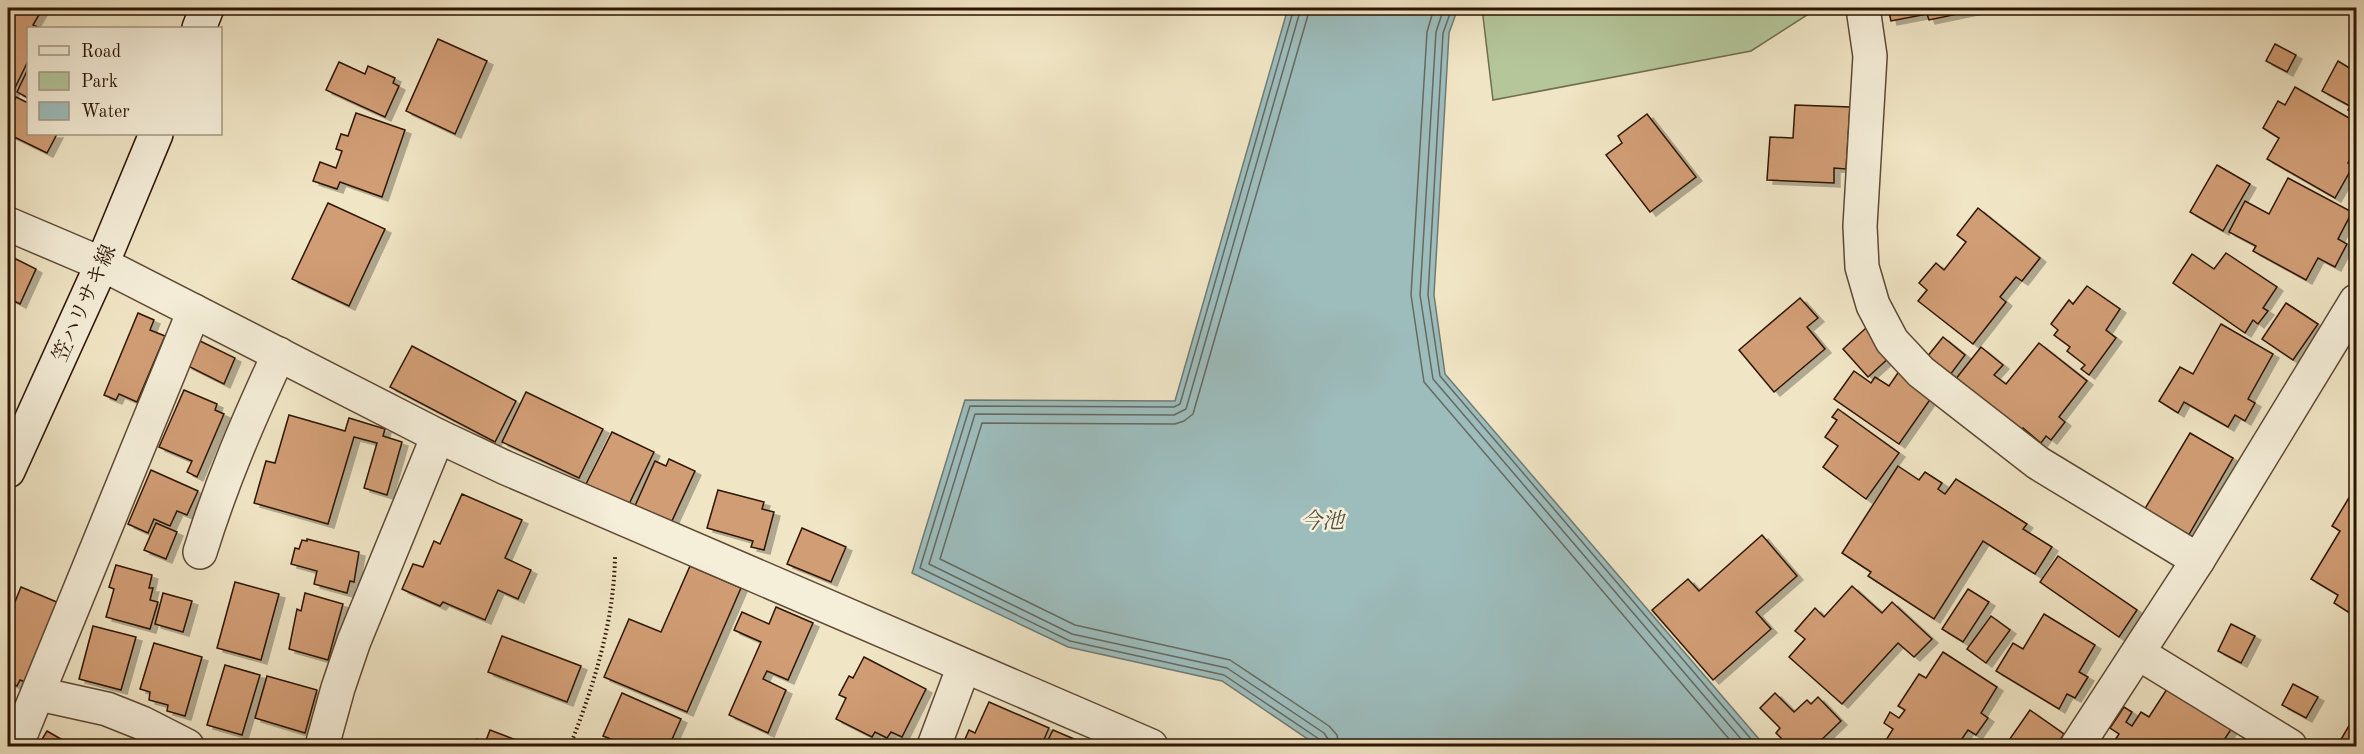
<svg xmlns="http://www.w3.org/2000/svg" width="2364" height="754" viewBox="0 0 2364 754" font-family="'Old Standard TT','Noto Serif JP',serif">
	<defs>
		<filter id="shadow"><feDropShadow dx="6" dy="4" stdDeviation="0" flood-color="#0004"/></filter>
	</defs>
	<rect width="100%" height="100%" fill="#f0e5c5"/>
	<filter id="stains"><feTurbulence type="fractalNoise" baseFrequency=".00333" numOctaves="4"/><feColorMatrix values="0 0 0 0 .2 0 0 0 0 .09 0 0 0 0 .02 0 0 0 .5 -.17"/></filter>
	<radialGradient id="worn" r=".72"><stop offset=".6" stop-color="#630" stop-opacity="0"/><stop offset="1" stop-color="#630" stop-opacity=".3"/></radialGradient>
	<polygon fill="#b4c69a" stroke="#706e4e" stroke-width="1.5" points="1482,8 1818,8 1751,51 1493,100"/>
	<polygon fill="#9dbdbd" stroke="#707a73" stroke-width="1.5" points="1288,8 1458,8 1449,33 1434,295 1445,374 1765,746 1318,746 1222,681 1068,647 912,573 965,400 1175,401"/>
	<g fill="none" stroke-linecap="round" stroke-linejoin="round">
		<g stroke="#656960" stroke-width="1.5">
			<polyline points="1294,8 1180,404 1174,407 970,406 920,568 1070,641 1224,675 1319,739 1322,746"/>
			<polyline points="1301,8 1186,409 1174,415 975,414 929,564 1072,634 1227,668 1324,733 1328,739 1330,746"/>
			<polyline points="1310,8 1193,414 1184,421 1175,424 982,423 940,559 1075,625 1230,660 1329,726 1337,735 1339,746"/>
			<polyline points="1434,8 1427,32 1411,295 1424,382 1735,746"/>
			<polyline points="1444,8 1436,32 1420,295 1433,379 1747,746"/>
			<polyline points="1452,8 1443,33 1428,295 1440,376 1757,746"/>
		</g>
	</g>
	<g fill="#d19d75" stroke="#2d1503" stroke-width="1.5" filter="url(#shadow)">
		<polygon points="8,8 43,8 33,25 40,28 28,28 28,61 11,96 8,94"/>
		<polygon points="1888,8 1982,8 1982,9 1929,20 1927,14 1891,21"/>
		<polygon points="438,39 487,61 455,134 406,111"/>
		<polygon points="2275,44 2296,55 2287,72 2266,61"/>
		<polygon points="2338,61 2356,72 2356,115 2348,110 2350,106 2322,91"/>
		<polygon points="339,62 365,74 368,66 395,78 393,83 399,86 385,117 326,90"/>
		<polygon points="28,69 28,98 17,92"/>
		<polygon points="2295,87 2356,122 2356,148 2348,163 2353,166 2335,198 2267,159 2279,138 2263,128 2278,101 2285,105"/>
		<polygon points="16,97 28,103 28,134 57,134 47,153 8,134 8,114"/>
		<polygon points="1795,105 1850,107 1846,169 1834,168 1834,183 1767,180 1770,137 1793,138"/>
		<polygon points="356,113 405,130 382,197 340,182 337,189 313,181 320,162 336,168 342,151 336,149 341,134 348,136"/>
		<polygon points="1647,114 1696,177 1650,212 1606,155 1622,143 1618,136"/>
		<polygon points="2217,165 2250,184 2223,231 2190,212"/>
		<polygon points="2288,178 2352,212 2338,239 2347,244 2335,267 2318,258 2306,280 2253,251 2256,246 2229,232 2245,201 2269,214"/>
		<polygon points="328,203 385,229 349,306 292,279"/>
		<polygon points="1978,208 2040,258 2022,281 2016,277 2000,297 2006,302 1973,344 1918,301 1927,290 1919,283 1936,263 1944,270 1966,242 1957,235"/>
		<polygon points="2226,253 2277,287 2263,308 2268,311 2258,324 2253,320 2245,333 2173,283 2192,254 2214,269"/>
		<polygon points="8,255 36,269 20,304 8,298"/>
		<polygon points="2087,286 2120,309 2106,330 2116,338 2089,375 2081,369 2085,365 2067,351 2070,347 2054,335 2058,330 2051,324 2069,300 2073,304"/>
		<polygon points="1800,298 1818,318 1807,327 1825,349 1774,392 1739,350"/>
		<polygon points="2286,303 2318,324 2293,360 2262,339"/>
		<polygon points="138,313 154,320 150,330 165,336 137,402 119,394 116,400 104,395"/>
		<polygon points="2221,324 2273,354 2248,399 2255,403 2245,421 2235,415 2228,427 2184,402 2178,413 2159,401 2180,367 2193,374"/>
		<polygon points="1866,328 1891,356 1868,377 1843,349"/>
		<polygon points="1943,337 1965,355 1950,375 1927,357"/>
		<polygon points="198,340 235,358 224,384 186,365"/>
		<polygon points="2039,343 2087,381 2059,417 2065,422 2051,440 2046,436 2041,443 2023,428 2019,431 1955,380 1981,347 2003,365 1994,375 2006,384"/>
		<polygon points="412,346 516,401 495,442 390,387"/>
		<polygon points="1900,370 1934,394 1899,444 1834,399 1854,371 1871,383 1875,377 1889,386"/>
		<polygon points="184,390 217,404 215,410 224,414 197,477 187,472 192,461 159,447"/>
		<polygon points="526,392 603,429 579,478 502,442"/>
		<polygon points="1838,409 1899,453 1866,499 1823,467 1838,446 1825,437 1837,420 1832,417"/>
		<polygon points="289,415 345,431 349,418 385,429 383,436 402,442 387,495 364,488 377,443 354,437 328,524 254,503 266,461 275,463"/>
		<polygon points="612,432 654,452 629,504 586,484"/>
		<polygon points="2190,433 2233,458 2187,538 2143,512"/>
		<polygon points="669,459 695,471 671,523 635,506 655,461 666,466"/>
		<polygon points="1898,466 1919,480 1925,472 1942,483 1938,489 1945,494 1956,479 2027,524 2023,529 2052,547 2035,574 1983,541 1934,619 1868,576 1871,572 1842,553"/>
		<polygon points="151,470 198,491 187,515 177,511 170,526 154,519 148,533 128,524"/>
		<polygon points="2356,486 2356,617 2334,603 2338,595 2311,579 2340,531 2332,526"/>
		<polygon points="718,490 764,502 762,509 774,512 764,550 751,547 753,541 707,528"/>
		<polygon points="462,494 522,520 505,558 531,570 518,599 498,590 485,620 443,602 440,606 402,589 413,564 423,567 434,541 440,544"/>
		<polygon points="156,523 177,532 166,559 144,550"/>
		<polygon points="802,528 846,547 831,582 787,564"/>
		<polygon points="1762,535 1797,576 1756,612 1771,629 1713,680 1652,610 1688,579 1699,591"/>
		<polygon points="307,539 359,552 354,582 350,581 347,593 314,584 317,571 291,564 295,548 299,549 302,540 307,541"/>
		<polygon points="2058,556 2137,610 2119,637 2040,582"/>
		<polygon points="116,565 152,575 149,588 153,588 150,600 158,602 150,629 106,617 114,589 109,587"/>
		<polygon points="690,566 741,588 687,712 604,677 629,619 661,632"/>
		<polygon points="235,582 279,594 261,660 217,648"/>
		<polygon points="1852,586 1882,613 1892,602 1932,639 1914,657 1898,643 1842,704 1789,657 1805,639 1795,631 1815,608 1824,617"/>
		<polygon points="21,587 59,603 25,682 20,680 17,686 8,682 8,619"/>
		<polygon points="1968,589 1989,602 1963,642 1942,629"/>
		<polygon points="163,593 192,601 183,632 155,624"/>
		<polygon points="305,593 343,604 328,660 289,649 297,609 301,611"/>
		<polygon points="776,607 813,623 788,680 767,671 763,679 786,690 768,733 729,715 761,642 734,630 742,612 769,624"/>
		<polygon points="2044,614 2095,645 2079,672 2088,677 2075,698 2067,694 2059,709 1996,671 2013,643 2023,649"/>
		<polygon points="1991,616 2010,630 1986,663 1967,649"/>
		<polygon points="2231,624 2255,636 2241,663 2218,651"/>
		<polygon points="93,626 136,637 121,690 79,679"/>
		<polygon points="502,636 581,666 567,702 488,672"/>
		<polygon points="154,643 202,657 185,716 167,711 168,705 149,700 150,692 140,689"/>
		<polygon points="1943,652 1997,687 1981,713 1988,718 1976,735 1968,730 1957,746 1885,746 1883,745 1893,729 1884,723 1890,712 1899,718 1905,710 1898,706 1919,674 1926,678"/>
		<polygon points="864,657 926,689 902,737 891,732 887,738 875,732 872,737 836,719 846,698 839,695 849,676 853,678"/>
		<polygon points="225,665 260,675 242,735 207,725"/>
		<polygon points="267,676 317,690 305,733 255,718"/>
		<polygon points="2293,684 2318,697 2306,718 2282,705"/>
		<polygon points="2169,686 2232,728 2220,746 2111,746 2119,734 2110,728 2124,707 2132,712 2126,722 2132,726 2141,712 2149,717"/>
		<polygon points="622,693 681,719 669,746 611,746 613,740 603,736"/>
		<polygon points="1775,693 1794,712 1807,700 1811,704 1818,697 1841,721 1815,746 1789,746 1776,733 1780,728 1760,708"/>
		<polygon points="989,702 1049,728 1041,746 962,746 969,730 975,733"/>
		<polygon points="2030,710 2064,734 2056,746 1996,746 2000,742 2005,746"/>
		<polygon points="2356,714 2356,746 2337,746"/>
		<polygon points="490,730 532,746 474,746 477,739 485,743"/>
		<polygon points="1053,730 1081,742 1079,746 1045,746"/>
		<polygon points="47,731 73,746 38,746"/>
		<polygon points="793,741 804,746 790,746"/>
		<polygon points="2227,741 2237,746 2224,746"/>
	</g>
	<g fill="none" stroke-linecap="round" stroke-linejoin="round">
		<g stroke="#5e4934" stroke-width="36">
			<g id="street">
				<polyline points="1863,8 1870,56 1860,226 1862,267 1873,305 1892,341 1921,372 2038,463 2198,560"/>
				<polyline points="8,224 102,264 438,436 506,468 1151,746"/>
				<path d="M 200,552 C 222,481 248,421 279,354"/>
				<polyline points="2138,653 2290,746"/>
				<polyline points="39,694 107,709 142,723 187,746"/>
				<polyline points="16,746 194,311"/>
				<polyline points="322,746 338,688 354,641 438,436"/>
				<polyline points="934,746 964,666"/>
				<polyline points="2077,746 2198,560 2356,301"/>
			</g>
		</g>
		<g stroke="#2d1503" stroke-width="36">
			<g id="secondary">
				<polyline points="199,28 207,8"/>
				<polyline points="8,471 102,264 156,134"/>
			</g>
		</g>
		<path stroke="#2d1503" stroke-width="4" stroke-dasharray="1.5 3" stroke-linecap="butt" d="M 570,746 C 594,685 614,622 615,556"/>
		<use href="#street" stroke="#f5eed9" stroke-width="33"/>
		<use href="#secondary" stroke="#f5eed9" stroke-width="33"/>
	</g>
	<g text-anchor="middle" stroke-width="5" stroke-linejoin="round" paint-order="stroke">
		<g font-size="21" fill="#2d1503" stroke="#f5eed9">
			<text transform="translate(84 303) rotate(-66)" y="7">笠ハリサキ線</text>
		</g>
		<g font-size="22" font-style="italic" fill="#545044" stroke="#f5eed9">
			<text x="1322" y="528">今池</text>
		</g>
	</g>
	<rect width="2364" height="754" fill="none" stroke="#f0e5c5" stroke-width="30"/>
	<rect x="9" y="9" width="2346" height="736" fill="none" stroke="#2d1503" stroke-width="3"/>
	<rect x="15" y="15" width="2334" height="724" fill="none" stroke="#2d1503" stroke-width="1.5"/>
	<rect x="27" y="27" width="195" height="108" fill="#f5eed9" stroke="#a59783" stroke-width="1.5"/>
	<rect x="39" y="46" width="30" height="9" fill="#f5eed9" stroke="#a59783" stroke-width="1.5"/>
	<text x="81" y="57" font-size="18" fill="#2d1503">Road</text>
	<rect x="39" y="72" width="30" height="18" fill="#b4c69a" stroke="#a59783" stroke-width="1.5"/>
	<text x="81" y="87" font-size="18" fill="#2d1503">Park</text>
	<rect x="39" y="102" width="30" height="18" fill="#9dbdbd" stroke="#a59783" stroke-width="1.5"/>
	<text x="81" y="117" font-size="18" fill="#2d1503">Water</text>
	<rect width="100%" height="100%" filter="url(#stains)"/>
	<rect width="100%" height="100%" fill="url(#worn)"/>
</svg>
